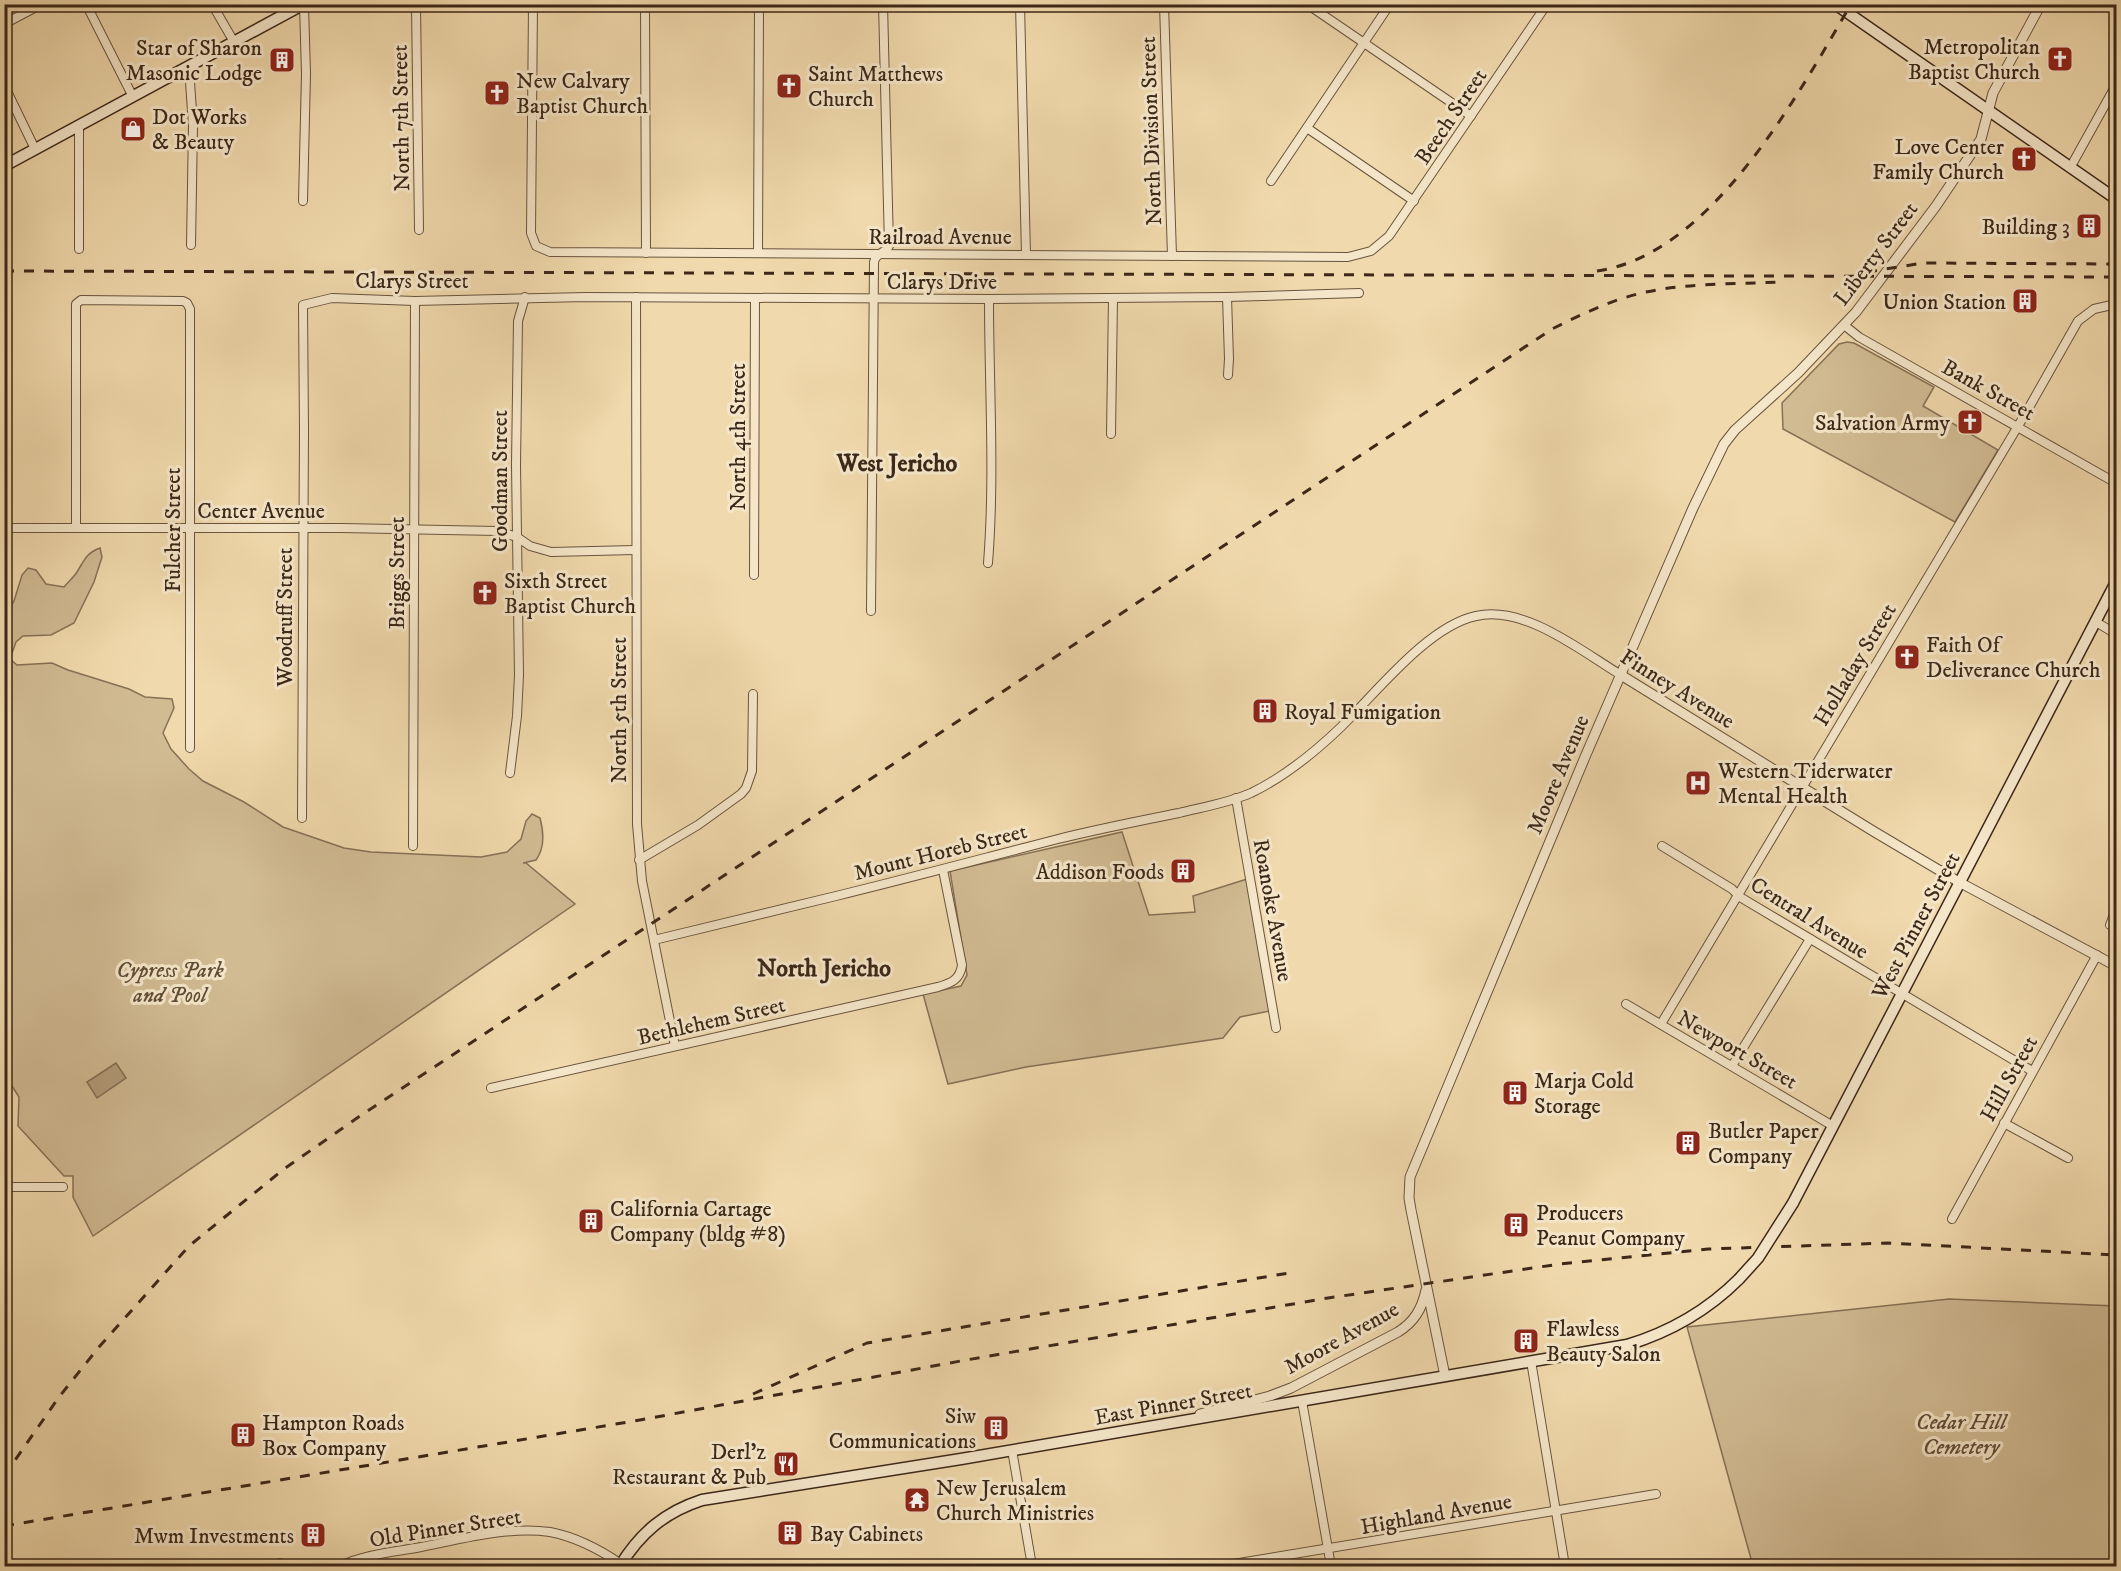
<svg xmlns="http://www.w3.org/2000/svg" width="2121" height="1571" viewBox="0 0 2121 1571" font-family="'IM FELL DW Pica',serif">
	<rect width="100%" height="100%" fill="#f0d9ac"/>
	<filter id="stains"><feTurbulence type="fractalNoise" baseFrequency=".00333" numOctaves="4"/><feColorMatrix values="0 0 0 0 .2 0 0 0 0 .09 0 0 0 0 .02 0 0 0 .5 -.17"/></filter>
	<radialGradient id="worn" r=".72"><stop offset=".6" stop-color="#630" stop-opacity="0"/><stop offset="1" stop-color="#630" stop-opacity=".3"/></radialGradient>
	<g fill="#d1bb93" stroke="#867156" stroke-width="1.5">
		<polygon points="1847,342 1854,343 1934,387 1923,406 1998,450 1955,522 1783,429 1782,403 1839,344"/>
		<path d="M 100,548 L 102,557 L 94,582 L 74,623 L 51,635 L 23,636 L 16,642 L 10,659 L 17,665 L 52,663 L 68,670 L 129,689 L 145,697 L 172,699 L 174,708 L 163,733 L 171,749 L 189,769 L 203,781 L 244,802 L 283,827 L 344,848 L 371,852 L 481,857 L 507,852 L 521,839 L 526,821 L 532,814 L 540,818 C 544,833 545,848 536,860 L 523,863 L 526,863 L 575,904 L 93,1236 L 73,1197 L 73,1176 L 64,1176 L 18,1126 L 19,1097 L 8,1080 L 5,1079 L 4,617 L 14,601 L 22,575 L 28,568 L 36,570 L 46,584 L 64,587 C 68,582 73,578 77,572 C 84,561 86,553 100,548 Z"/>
		<polygon points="1122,832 1149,915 1195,912 1193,896 1247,879 1270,1011 1240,1017 1223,1038 1026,1067 948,1084 923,994 961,986 967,975 950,871"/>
		<polygon points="1949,1299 2116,1306 2116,1566 1753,1566 1687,1327"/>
	</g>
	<polygon fill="#b39c7a" stroke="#836d53" stroke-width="1.5" points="116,1063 126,1078 97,1098 87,1082"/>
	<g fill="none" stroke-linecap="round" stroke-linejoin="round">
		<g stroke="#69543e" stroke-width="10">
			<g id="minor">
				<polyline points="86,4 133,97"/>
				<polyline points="212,4 234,42"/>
				<polyline points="416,4 419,230"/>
				<polyline points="533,4 531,233 536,246 550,252 1348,257 1371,251 1389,236 1547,4"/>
				<polyline points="645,4 646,253"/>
				<polyline points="1020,4 1026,255"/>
				<polyline points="1164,4 1172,256"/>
				<polyline points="1307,4 1471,116"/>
				<polyline points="4,24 42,4"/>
				<polyline points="189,67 193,126 191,245"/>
				<polyline points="4,85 35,149"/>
				<polyline points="1307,128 1414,201"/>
				<polyline points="2070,168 2116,85"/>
				<polyline points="1271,181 1390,4"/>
				<polyline points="303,201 306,74 304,5"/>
				<polyline points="79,249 79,125"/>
				<polyline points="758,253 759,4"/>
				<polyline points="636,297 637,824 642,881 675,1046"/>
				<polyline points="1227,297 1229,359 1228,375"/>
				<polyline points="4,299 5,299"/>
				<polyline points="1844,325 1859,337 2116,483"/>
				<polyline points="1111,434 1113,299"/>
				<polyline points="4,528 342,528 497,531 517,537 530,546 551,552 635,550"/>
				<polyline points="76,528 76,304 81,300 183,301 187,303 190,309 190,748"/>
				<path d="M 988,563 C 995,475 989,387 989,299"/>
				<polyline points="754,575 755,298"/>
				<path d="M 871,611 L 874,262 C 876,252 885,254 889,246 L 883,4"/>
				<polyline points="2096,622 2116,634"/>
				<polyline points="510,773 517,716 519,675 516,465 518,321 525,297"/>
				<polyline points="1236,798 1276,1028"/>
				<polyline points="302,818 304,430 303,305 332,298 415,301 586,297 989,299 1227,297 1359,293"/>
				<polyline points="413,846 415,301"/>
				<polyline points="1662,846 1732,889 1740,897 2032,1071"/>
				<polyline points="639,860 698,825 741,794 746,788 752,771 753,694"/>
				<polyline points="2110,925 2116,909"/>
				<path d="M 654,940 C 714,925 775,911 836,896 C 910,878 984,858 1058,839 C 1098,829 1139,821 1179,813 C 1203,807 1228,803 1251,793 C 1284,777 1315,752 1341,727 C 1376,693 1428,626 1476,616 C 1525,605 1581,651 1621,675"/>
				<polyline points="1626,1004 1833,1126"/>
				<polyline points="1661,1024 2027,411 2078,321 2094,309 2116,304"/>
				<polyline points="1732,1066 1810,939"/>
				<path d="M 491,1088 L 938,987 C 951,983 960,980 962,965 L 943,870"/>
				<polyline points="2004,1123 2068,1158"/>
				<polyline points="4,1187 63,1187"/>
				<polyline points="1952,1219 2097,955"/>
				<polyline points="1531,1361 1565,1566"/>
				<polyline points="1302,1401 1331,1566"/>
				<polyline points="1012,1450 1032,1566"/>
				<polyline points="276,1566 280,1563"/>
				<path d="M 340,1566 C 366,1554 394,1552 421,1547 C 462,1539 508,1526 550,1532 C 576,1537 599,1549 621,1564"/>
				<polyline points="1221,1566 1656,1494"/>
			</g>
		</g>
		<g stroke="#69543e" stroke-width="11">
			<g id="tertiary">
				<polyline points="1621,675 1873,831 1959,882 2116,966"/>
				<polyline points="1445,1376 1411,1210 1409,1198 1410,1177 1585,757 1693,508 1724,444 1735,430 1798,373 1856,312 1936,206 1981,139 1993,93 2041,4"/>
				<path d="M 1200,1414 L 1270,1396 L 1291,1388 L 1398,1332 C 1414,1322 1422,1309 1426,1290"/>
			</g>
		</g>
		<g stroke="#3c2719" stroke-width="13">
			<g id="secondary">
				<polyline points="1835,4 2116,199"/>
				<polyline points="4,166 304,4"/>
				<polyline points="1793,1203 2116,582"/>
				<path d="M 620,1566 C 640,1533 665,1512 702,1500 L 961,1459 L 1627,1345 C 1670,1332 1708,1310 1739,1279"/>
			</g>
		</g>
		<use href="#minor" stroke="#f5e6c9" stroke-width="8"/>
		<use href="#tertiary" stroke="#f5e6c9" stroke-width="9"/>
		<use href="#secondary" stroke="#f5e6c9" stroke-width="10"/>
		<g stroke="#3c2719" stroke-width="3" stroke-dasharray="10 10" stroke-linecap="butt">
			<polyline points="4,271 2116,277"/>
			<path d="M 1597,271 C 1711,255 1798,95 1851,4"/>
			<polyline points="1867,272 1923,263 2116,264"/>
			<polyline points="753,1394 867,1343 1289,1273"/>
			<path d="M 4,1476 L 59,1397 L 99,1347 L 189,1246 L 284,1169 L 360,1116 L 1552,329 C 1582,314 1613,299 1646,292 C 1689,283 1736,284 1780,282"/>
			<polyline points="4,1526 640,1420 966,1360 1328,1298 1560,1264 1708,1249 1888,1243 2116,1255"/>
		</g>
		<g stroke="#3c2719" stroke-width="13" stroke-linecap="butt">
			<polyline id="secondary-bridge" points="1739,1279 1758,1258 1793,1203"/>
		</g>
		<use href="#secondary-bridge" stroke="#f5e6c9" stroke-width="10"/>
	</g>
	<defs>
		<g id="church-square" transform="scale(1.35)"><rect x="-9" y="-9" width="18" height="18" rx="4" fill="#8f2418" stroke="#f5e6c9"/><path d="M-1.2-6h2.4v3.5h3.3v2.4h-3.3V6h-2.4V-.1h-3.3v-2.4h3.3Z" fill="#fff"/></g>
		<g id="building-square" transform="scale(1.35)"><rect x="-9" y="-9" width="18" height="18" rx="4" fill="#8f2418" stroke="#f5e6c9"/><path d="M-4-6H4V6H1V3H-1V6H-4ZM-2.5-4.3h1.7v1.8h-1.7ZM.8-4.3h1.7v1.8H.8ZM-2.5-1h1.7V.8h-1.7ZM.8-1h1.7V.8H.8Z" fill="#fff"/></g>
		<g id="shop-square" transform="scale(1.35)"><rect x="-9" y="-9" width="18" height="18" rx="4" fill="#8f2418" stroke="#f5e6c9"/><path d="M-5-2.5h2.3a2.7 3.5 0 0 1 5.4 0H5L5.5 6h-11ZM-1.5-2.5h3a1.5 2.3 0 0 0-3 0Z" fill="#fff"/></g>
		<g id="hospital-square" transform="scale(1.35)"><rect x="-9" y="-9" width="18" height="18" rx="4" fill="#8f2418" stroke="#f5e6c9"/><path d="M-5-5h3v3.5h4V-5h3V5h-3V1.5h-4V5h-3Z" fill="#fff"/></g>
		<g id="restaurant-square" transform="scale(1.35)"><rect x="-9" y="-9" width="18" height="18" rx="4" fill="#8f2418" stroke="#f5e6c9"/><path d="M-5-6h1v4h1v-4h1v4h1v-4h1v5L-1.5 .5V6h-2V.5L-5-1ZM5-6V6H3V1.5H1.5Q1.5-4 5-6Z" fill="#fff"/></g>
		<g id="temple-square" transform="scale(1.35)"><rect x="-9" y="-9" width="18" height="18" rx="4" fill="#8f2418" stroke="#f5e6c9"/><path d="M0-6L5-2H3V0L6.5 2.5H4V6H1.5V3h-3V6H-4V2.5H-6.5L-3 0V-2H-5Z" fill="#fff"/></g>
	</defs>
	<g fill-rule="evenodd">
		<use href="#church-square" x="2060" y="59"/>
		<use href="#building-square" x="282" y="60"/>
		<use href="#church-square" x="789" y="86"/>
		<use href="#church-square" x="497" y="93"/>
		<use href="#shop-square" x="133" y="129"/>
		<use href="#church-square" x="2024" y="159"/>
		<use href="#building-square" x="2089" y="226"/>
		<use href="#building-square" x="2025" y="301"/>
		<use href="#church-square" x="1970" y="422"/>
		<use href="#church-square" x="485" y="593"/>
		<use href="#church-square" x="1907" y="657"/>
		<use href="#building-square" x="1265" y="711"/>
		<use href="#hospital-square" x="1698" y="783"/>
		<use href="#building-square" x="1183" y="871"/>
		<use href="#building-square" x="1515" y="1093"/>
		<use href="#building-square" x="1688" y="1143"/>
		<use href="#building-square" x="591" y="1221"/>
		<use href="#building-square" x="1516" y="1225"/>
		<use href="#building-square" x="1526" y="1341"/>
		<use href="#building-square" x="996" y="1428"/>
		<use href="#building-square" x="243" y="1435"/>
		<use href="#restaurant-square" x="786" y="1464"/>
		<use href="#temple-square" x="917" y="1500"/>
		<use href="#building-square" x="790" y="1533"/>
		<use href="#building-square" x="313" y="1535"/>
	</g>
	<g text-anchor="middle" stroke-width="6" stroke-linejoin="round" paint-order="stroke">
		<g font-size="22" fill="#3c2719" stroke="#f5e6c9" text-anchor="start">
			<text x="2040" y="54" text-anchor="end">Metropolitan<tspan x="2040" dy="25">Baptist Church</tspan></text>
			<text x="262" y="55" text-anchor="end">Star of Sharon<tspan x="262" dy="25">Masonic Lodge</tspan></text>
			<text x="808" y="81">Saint Matthews<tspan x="808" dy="25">Church</tspan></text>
			<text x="516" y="88">New Calvary<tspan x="516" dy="25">Baptist Church</tspan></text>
			<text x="152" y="124">Dot Works<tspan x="152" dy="25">&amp; Beauty</tspan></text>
			<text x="2004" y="154" text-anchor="end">Love Center<tspan x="2004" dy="25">Family Church</tspan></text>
			<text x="2070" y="234" text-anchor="end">Building 3</text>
			<text x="2006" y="309" text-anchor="end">Union Station</text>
			<text x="1950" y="430" text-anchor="end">Salvation Army</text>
			<text x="504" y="588">Sixth Street<tspan x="504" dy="25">Baptist Church</tspan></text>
			<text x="1926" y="652">Faith Of<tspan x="1926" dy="25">Deliverance Church</tspan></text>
			<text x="1284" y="719">Royal Fumigation</text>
			<text x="1718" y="778">Western Tiderwater<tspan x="1718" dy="25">Mental Health</tspan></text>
			<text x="1164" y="879" text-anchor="end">Addison Foods</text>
			<text x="1534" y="1088">Marja Cold<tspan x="1534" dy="25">Storage</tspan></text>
			<text x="1708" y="1138">Butler Paper<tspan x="1708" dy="25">Company</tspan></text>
			<text x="610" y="1216">California Cartage<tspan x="610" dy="25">Company (bldg #8)</tspan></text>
			<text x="1536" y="1220">Producers<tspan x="1536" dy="25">Peanut Company</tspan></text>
			<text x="1546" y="1336">Flawless<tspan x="1546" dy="25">Beauty Salon</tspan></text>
			<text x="976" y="1423" text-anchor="end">Siw<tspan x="976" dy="25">Communications</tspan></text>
			<text x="262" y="1430">Hampton Roads<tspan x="262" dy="25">Box Company</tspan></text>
			<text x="766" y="1459" text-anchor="end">Derl'z<tspan x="766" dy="25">Restaurant &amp; Pub</tspan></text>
			<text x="936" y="1495">New Jerusalem<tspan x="936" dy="25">Church Ministries</tspan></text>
			<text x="810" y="1541">Bay Cabinets</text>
			<text x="294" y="1543" text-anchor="end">Mwm Investments</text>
		</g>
		<g font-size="22" fill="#3c2719" stroke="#f5e6c9">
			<text transform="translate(1450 116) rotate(-56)" y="8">Beech Street</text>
			<text transform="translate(400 118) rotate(-91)" y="8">North 7th Street</text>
			<text transform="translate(1150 131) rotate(-92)" y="8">North Division Street</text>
			<text x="940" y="244">Railroad Avenue</text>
			<text transform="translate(1875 253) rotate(-53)" y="8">Liberty Street</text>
			<text x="412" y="288">Clarys Street</text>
			<text x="942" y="289">Clarys Drive</text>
			<text transform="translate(1989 389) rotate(29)" y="8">Bank Street</text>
			<text transform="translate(737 437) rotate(-90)" y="8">North 4th Street</text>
			<text transform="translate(499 481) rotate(-90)" y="8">Goodman Street</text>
			<text x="261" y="518">Center Avenue</text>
			<text transform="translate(172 530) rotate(-90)" y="8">Fulcher Street</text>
			<text transform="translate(396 573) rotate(-90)" y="8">Briggs Street</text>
			<text transform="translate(284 617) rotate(-90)" y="8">Woodruff Street</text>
			<text transform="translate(1854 664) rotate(-59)" y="8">Holladay Street</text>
			<text transform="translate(1678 688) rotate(32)" y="8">Finney Avenue</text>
			<text transform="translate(618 710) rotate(-90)" y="8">North 5th Street</text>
			<text transform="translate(1557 774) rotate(-67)" y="8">Moore Avenue</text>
			<text transform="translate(940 851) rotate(-14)" y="8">Mount Horeb Street</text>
			<text transform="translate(1274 910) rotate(80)" y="8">Roanoke Avenue</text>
			<text transform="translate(1810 917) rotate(32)" y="8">Central Avenue</text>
			<text transform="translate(1915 925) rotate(-62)" y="8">West Pinner Street</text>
			<text transform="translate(711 1020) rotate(-13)" y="8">Bethlehem Street</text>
			<text transform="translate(1738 1049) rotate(30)" y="8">Newport Street</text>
			<text transform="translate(2008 1078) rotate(-61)" y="8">Hill Street</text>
			<text transform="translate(1341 1337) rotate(-29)" y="8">Moore Avenue</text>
			<text transform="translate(1173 1403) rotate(-10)" y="8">East Pinner Street</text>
			<text transform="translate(1436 1513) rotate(-10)" y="8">Highland Avenue</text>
			<text transform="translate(445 1527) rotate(-9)" y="8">Old Pinner Street</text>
		</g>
		<g font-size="22" font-style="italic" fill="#614c38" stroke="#f5e6c9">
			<text x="170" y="977">Cypress Park<tspan x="170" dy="25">and Pool</tspan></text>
			<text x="1961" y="1429">Cedar Hill<tspan x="1961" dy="25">Cemetery</tspan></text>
		</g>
		<g font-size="24" font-weight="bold" fill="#3c2719" stroke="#f5e6c9">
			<text x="897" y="471">West Jericho</text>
			<text x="824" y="976">North Jericho</text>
		</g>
	</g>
	<rect width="2121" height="1571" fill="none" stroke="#f0d9ac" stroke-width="24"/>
	<rect x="6" y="6" width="2109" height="1559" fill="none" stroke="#3c2719" stroke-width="3"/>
	<rect x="12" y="12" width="2097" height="1547" fill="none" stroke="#3c2719" stroke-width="1.5"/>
	<rect width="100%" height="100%" filter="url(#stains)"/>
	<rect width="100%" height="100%" fill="url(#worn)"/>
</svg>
